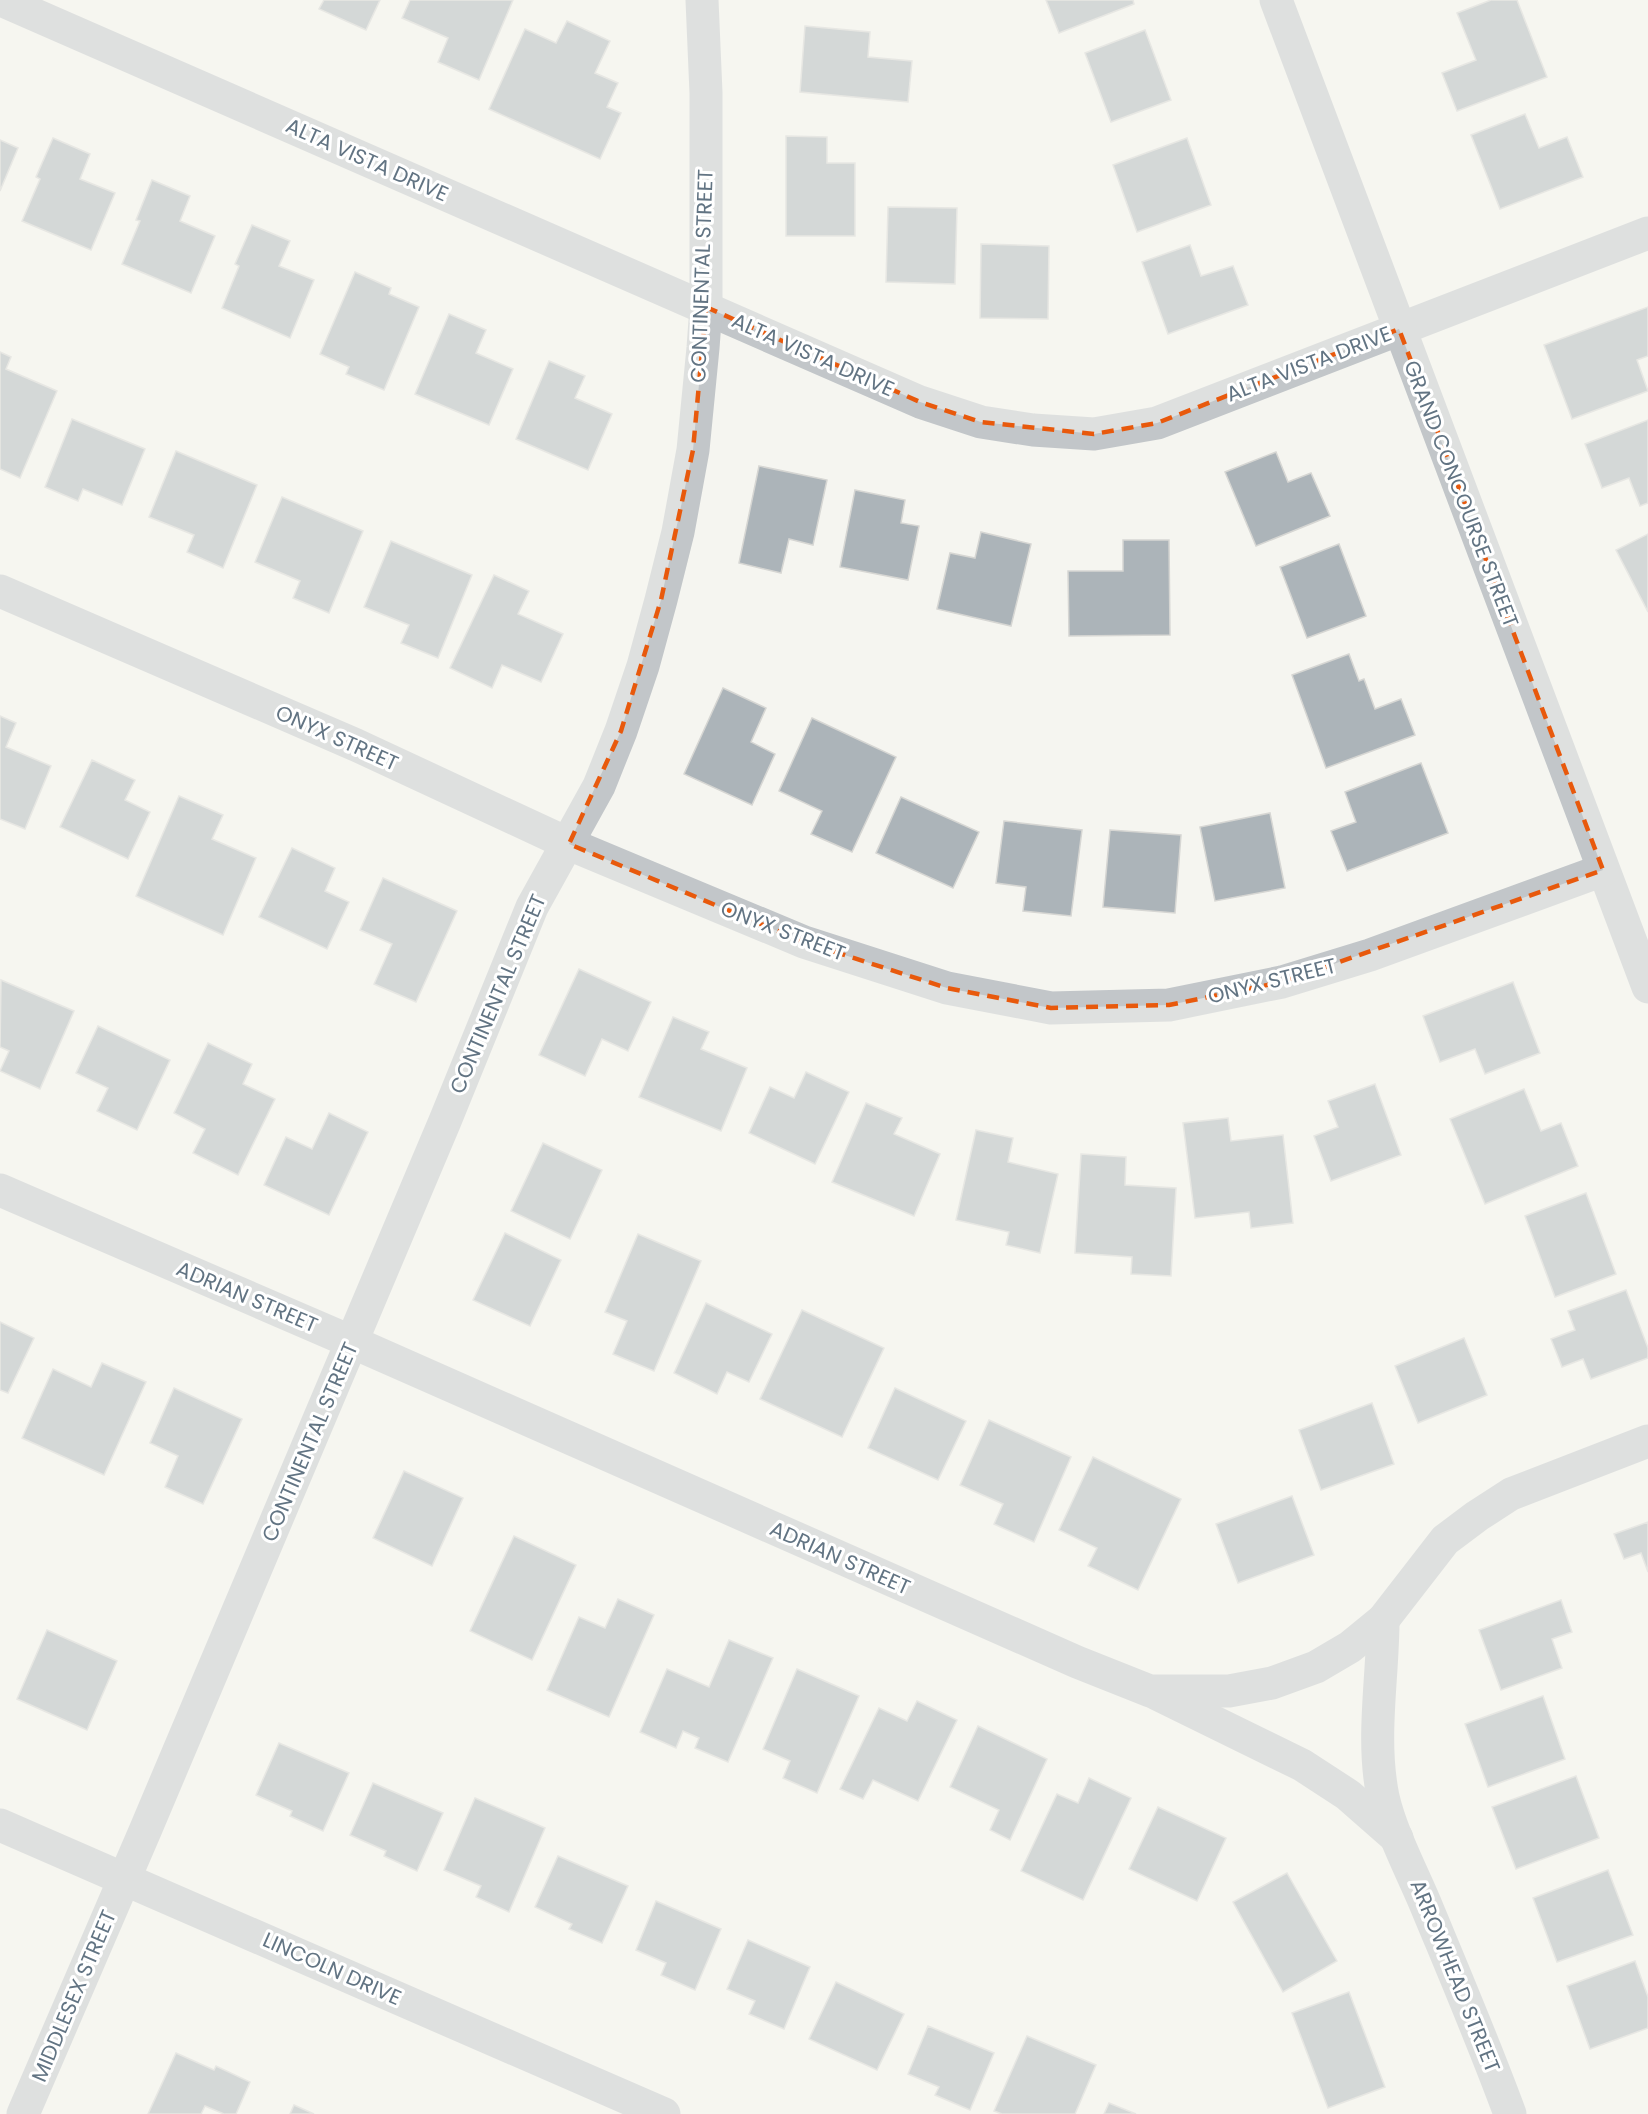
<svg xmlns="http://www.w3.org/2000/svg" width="1648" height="2114" viewBox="0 0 1648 2114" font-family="Poppins,sans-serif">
	<rect width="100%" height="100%" fill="#f5f5f0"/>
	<g fill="#acb4b9" stroke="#d6d6d3" stroke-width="1.5">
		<polygon points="324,0 380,0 366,30 319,9"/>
		<polygon points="410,0 513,0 479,80 438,62 448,38 402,18"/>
		<polygon points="1046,0 1133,0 1134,4 1059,33"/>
		<polygon points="1491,0 1517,0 1547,77 1457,111 1442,73 1476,60 1457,13"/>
		<polygon points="567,21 610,41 595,73 618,83 607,107 621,113 600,159 489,109 525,29 556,43"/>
		<polygon points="805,26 870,32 868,57 912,61 908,102 800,92"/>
		<polygon points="1145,30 1171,100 1111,122 1085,53"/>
		<polygon points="1525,114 1539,148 1567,137 1583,177 1500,209 1471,135"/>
		<polygon points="786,136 827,137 827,163 855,163 855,236 786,236"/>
		<polygon points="53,138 90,154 80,179 115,193 91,250 22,221 40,179 36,177"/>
		<polygon points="1187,138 1211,205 1137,232 1113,165"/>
		<polygon points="0,140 18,148 0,191"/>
		<polygon points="152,180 190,196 180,221 215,236 191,293 122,264 140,221 136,220"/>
		<polygon points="888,207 957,208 955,284 886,282"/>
		<polygon points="252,225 290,241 279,266 314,280 290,338 222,308 239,266 235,264"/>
		<polygon points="981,244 1049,246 1048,319 980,318"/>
		<polygon points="1190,245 1201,276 1233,266 1248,305 1168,334 1142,262"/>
		<polygon points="355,272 391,288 389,294 419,307 384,390 346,374 349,367 320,354"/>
		<polygon points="1648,307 1648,356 1637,360 1648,391 1572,419 1544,345"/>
		<polygon points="449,314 486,330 476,353 513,369 489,425 415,394"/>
		<polygon points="0,352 11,357 6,369 57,391 20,478 0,469"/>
		<polygon points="549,361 585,376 575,398 612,414 588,470 516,439"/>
		<polygon points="72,419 145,449 122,505 83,489 78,501 45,487"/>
		<polygon points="1648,420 1648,503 1640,506 1629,478 1602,488 1585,444"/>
		<polygon points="176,451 257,485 223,568 187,552 194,535 149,517"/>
		<polygon points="1276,452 1288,482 1311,473 1330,516 1256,546 1225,472"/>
		<polygon points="759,466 827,480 813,545 789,539 781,573 739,563"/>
		<polygon points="855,490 905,500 901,523 919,526 908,580 840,567"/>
		<polygon points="282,497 363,531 329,613 293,598 300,581 255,562"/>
		<polygon points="981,532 1031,544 1011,626 937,609 950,553 975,558"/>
		<polygon points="1648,534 1648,612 1616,550"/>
		<polygon points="1123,540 1169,540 1170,635 1069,636 1068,571 1123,571"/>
		<polygon points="391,541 472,575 438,658 401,643 409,625 364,607"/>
		<polygon points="1339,544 1366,616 1307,638 1280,567"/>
		<polygon points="494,575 529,591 518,614 563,634 541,682 502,665 492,688 450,668"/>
		<polygon points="1349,654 1359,681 1364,679 1375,709 1401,699 1415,735 1326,768 1292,675"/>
		<polygon points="723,688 766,708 751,742 775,754 752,805 684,774"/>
		<polygon points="0,716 16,723 6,747 51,766 25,829 0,819"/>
		<polygon points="812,718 896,757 852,852 811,834 822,811 779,791"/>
		<polygon points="92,760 135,780 125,800 150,812 128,859 60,827"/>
		<polygon points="1421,763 1448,833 1347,871 1331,831 1356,822 1345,792"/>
		<polygon points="179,796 223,815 212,839 256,858 223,935 136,896"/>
		<polygon points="901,797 979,832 953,888 876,853"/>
		<polygon points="1270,813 1285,888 1215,901 1200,827"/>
		<polygon points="1004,821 1082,830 1071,916 1023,911 1026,887 996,883"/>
		<polygon points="1110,830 1181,835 1175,913 1103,907"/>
		<polygon points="292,848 335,868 325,891 349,902 327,949 259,917"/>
		<polygon points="383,878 457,911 416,1002 374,984 392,944 360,930"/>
		<polygon points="579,969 651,1002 628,1051 602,1039 585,1076 539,1055"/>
		<polygon points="1,980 74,1011 40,1089 0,1071 9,1051 0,1047"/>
		<polygon points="1513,982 1540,1053 1485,1074 1475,1049 1440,1062 1423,1016"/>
		<polygon points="673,1017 709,1032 701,1049 747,1068 721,1131 639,1097"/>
		<polygon points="98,1026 170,1060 137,1130 97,1111 108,1088 76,1073"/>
		<polygon points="208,1043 252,1064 243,1084 275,1099 238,1175 193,1153 205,1129 174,1113"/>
		<polygon points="806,1072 849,1092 815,1164 749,1133 770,1087 794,1098"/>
		<polygon points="1375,1084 1401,1155 1331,1181 1314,1136 1338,1127 1328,1101"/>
		<polygon points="1524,1089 1541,1131 1561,1123 1578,1166 1485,1204 1450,1119"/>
		<polygon points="866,1103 902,1118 894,1134 940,1154 914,1216 832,1182"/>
		<polygon points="329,1113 368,1132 329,1215 264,1185 286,1137 312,1149"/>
		<polygon points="1228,1118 1231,1141 1283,1135 1293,1223 1251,1228 1249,1212 1195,1218 1183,1123"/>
		<polygon points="976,1130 1013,1138 1008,1162 1058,1174 1040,1253 1006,1245 1009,1232 956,1220"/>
		<polygon points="543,1143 602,1170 570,1239 511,1211"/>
		<polygon points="1081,1154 1126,1157 1125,1185 1176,1188 1171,1276 1131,1274 1132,1257 1075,1253"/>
		<polygon points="1586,1193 1616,1274 1555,1297 1525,1216"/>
		<polygon points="505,1233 561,1260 530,1326 473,1300"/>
		<polygon points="638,1234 701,1261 654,1371 613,1354 627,1321 605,1312"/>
		<polygon points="1626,1290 1648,1348 1648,1358 1591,1379 1583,1359 1562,1367 1551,1339 1575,1330 1568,1311"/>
		<polygon points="706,1303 772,1334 749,1382 727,1372 717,1394 674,1373"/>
		<polygon points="802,1310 884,1348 842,1437 760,1399"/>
		<polygon points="0,1322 34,1338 8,1393 0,1390"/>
		<polygon points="1464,1338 1487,1395 1418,1423 1395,1366"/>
		<polygon points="102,1363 146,1382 104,1475 22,1438 53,1369 91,1387"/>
		<polygon points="174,1388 242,1419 203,1504 165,1487 178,1456 150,1443"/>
		<polygon points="895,1388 966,1421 938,1480 868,1448"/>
		<polygon points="1372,1403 1394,1464 1321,1490 1299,1430"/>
		<polygon points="989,1420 1071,1457 1034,1542 994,1524 1003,1504 960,1485"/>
		<polygon points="1093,1457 1181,1499 1138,1590 1088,1566 1097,1548 1059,1530"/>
		<polygon points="404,1471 463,1498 432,1566 373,1538"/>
		<polygon points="1292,1496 1314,1555 1238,1583 1216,1524"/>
		<polygon points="1648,1522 1648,1572 1641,1553 1624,1559 1614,1534"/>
		<polygon points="514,1536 576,1565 532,1660 470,1631"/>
		<polygon points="618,1599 654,1615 609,1717 547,1690 579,1617 605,1628"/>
		<polygon points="1561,1600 1572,1632 1552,1639 1562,1668 1501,1690 1479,1630"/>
		<polygon points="47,1630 117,1661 87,1730 17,1699"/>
		<polygon points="729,1640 773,1658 728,1762 695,1748 699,1738 683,1731 676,1748 640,1732 667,1669 709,1687"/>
		<polygon points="797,1669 859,1696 817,1793 783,1778 790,1761 763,1749"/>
		<polygon points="1543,1696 1565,1759 1488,1787 1465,1724"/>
		<polygon points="917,1701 957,1720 918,1801 873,1780 863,1799 840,1789 879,1708 907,1721"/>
		<polygon points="978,1726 1047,1759 1010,1840 990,1830 999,1810 950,1787"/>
		<polygon points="279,1743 349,1773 323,1831 290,1816 292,1811 256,1795"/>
		<polygon points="1576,1776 1599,1838 1516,1869 1492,1807"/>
		<polygon points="1089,1778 1131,1798 1083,1900 1021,1871 1057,1794 1078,1803"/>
		<polygon points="373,1783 443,1813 417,1871 384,1856 386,1851 350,1835"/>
		<polygon points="475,1798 545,1828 509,1912 476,1897 481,1886 444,1870"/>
		<polygon points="1158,1807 1226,1838 1197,1901 1129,1869"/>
		<polygon points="558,1856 628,1886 602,1943 569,1929 572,1924 535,1907"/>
		<polygon points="1608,1870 1633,1935 1557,1962 1533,1898"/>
		<polygon points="1287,1873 1337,1961 1283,1992 1233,1902"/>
		<polygon points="656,1901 721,1929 695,1990 661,1975 666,1963 636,1950"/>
		<polygon points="748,1940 810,1967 784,2029 749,2014 755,2001 727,1989"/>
		<polygon points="1635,1961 1648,1997 1648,2028 1590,2049 1567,1986"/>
		<polygon points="836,1982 904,2014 877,2070 809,2039"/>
		<polygon points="1349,1992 1385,2087 1328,2108 1292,2013"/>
		<polygon points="928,2026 994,2053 970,2110 935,2095 939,2087 908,2074"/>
		<polygon points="1027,2036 1096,2065 1075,2114 1002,2114 994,2111"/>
		<polygon points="176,2053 214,2070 216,2066 250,2082 236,2114 224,2114 205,2106 201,2114 148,2114"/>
		<polygon points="1109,2103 1136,2114 1104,2114"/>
		<polygon points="294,2105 314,2114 290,2114"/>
	</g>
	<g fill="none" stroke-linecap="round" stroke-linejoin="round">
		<g stroke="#c2c6c9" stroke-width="33">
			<polyline points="1,0 920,402 981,422 1033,430 1094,434 1157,423 1648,233"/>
			<polyline points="1276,0 1648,987"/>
			<polyline points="0,591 356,745 569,844 804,942 947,988 1051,1008 1169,1005 1282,982 1370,955 1603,870"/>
			<polyline points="0,1190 352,1342 1077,1662 1150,1691 1229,1691 1272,1683 1316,1667 1350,1647 1383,1620 1445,1540 1477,1516 1511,1494 1648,1441"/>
			<path d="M 1383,1620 C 1383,1678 1371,1738 1383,1797 C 1391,1832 1411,1870 1425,1903 C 1454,1973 1484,2043 1510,2114"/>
			<polyline points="1157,1694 1302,1765 1348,1795 1397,1838"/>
			<polyline points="0,1825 664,2114"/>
			<polyline points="23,2114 145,1831 445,1121 532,907 599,786 621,731 643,666 661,600 678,532 693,450 703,348 706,307 706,93 702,0"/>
		</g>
	</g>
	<path d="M0 0H1648V2114H0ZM 706,307 L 920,402 L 981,422 L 1094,434 L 1157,423 L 1399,329 L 1603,870 L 1282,982 L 1169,1005 L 1051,1008 L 947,988 L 804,942 L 569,844 L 621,731 L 661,600 L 693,450 Z" fill="#f5f5f0" fill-opacity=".55" fill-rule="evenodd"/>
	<path fill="none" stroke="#e8590c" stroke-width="4.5" stroke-dasharray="12 8" stroke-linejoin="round" d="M 706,307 L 920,402 L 981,422 L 1094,434 L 1157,423 L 1399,329 L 1603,870 L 1282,982 L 1169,1005 L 1051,1008 L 947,988 L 804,942 L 569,844 L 621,731 L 661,600 L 693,450 Z"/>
	<g text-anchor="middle" stroke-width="6" stroke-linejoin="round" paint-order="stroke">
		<g font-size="21" fill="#627483" stroke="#fff">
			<text transform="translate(367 160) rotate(24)" y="7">ALTA VISTA DRIVE</text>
			<text transform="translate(702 276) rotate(-88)" y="7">CONTINENTAL STREET</text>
			<text transform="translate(813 355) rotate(24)" y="7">ALTA VISTA DRIVE</text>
			<text transform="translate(1309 364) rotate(-21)" y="7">ALTA VISTA DRIVE</text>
			<text transform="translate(1461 494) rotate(69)" y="7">GRAND CONCOURSE STREET</text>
			<text transform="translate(337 738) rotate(24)" y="7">ONYX STREET</text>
			<text transform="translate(783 931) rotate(21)" y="7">ONYX STREET</text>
			<text transform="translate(1272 981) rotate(-14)" y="7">ONYX STREET</text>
			<text transform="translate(498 994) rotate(-67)" y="7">CONTINENTAL STREET</text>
			<text transform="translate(247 1297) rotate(23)" y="7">ADRIAN STREET</text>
			<text transform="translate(310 1442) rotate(-67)" y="7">CONTINENTAL STREET</text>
			<text transform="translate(840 1558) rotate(24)" y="7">ADRIAN STREET</text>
			<text transform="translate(332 1969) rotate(24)" y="7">LINCOLN DRIVE</text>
			<text transform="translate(1455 1976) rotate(68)" y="7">ARROWHEAD STREET</text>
			<text transform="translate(74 1996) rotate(-67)" y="7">MIDDLESEX STREET</text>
		</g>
	</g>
</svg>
